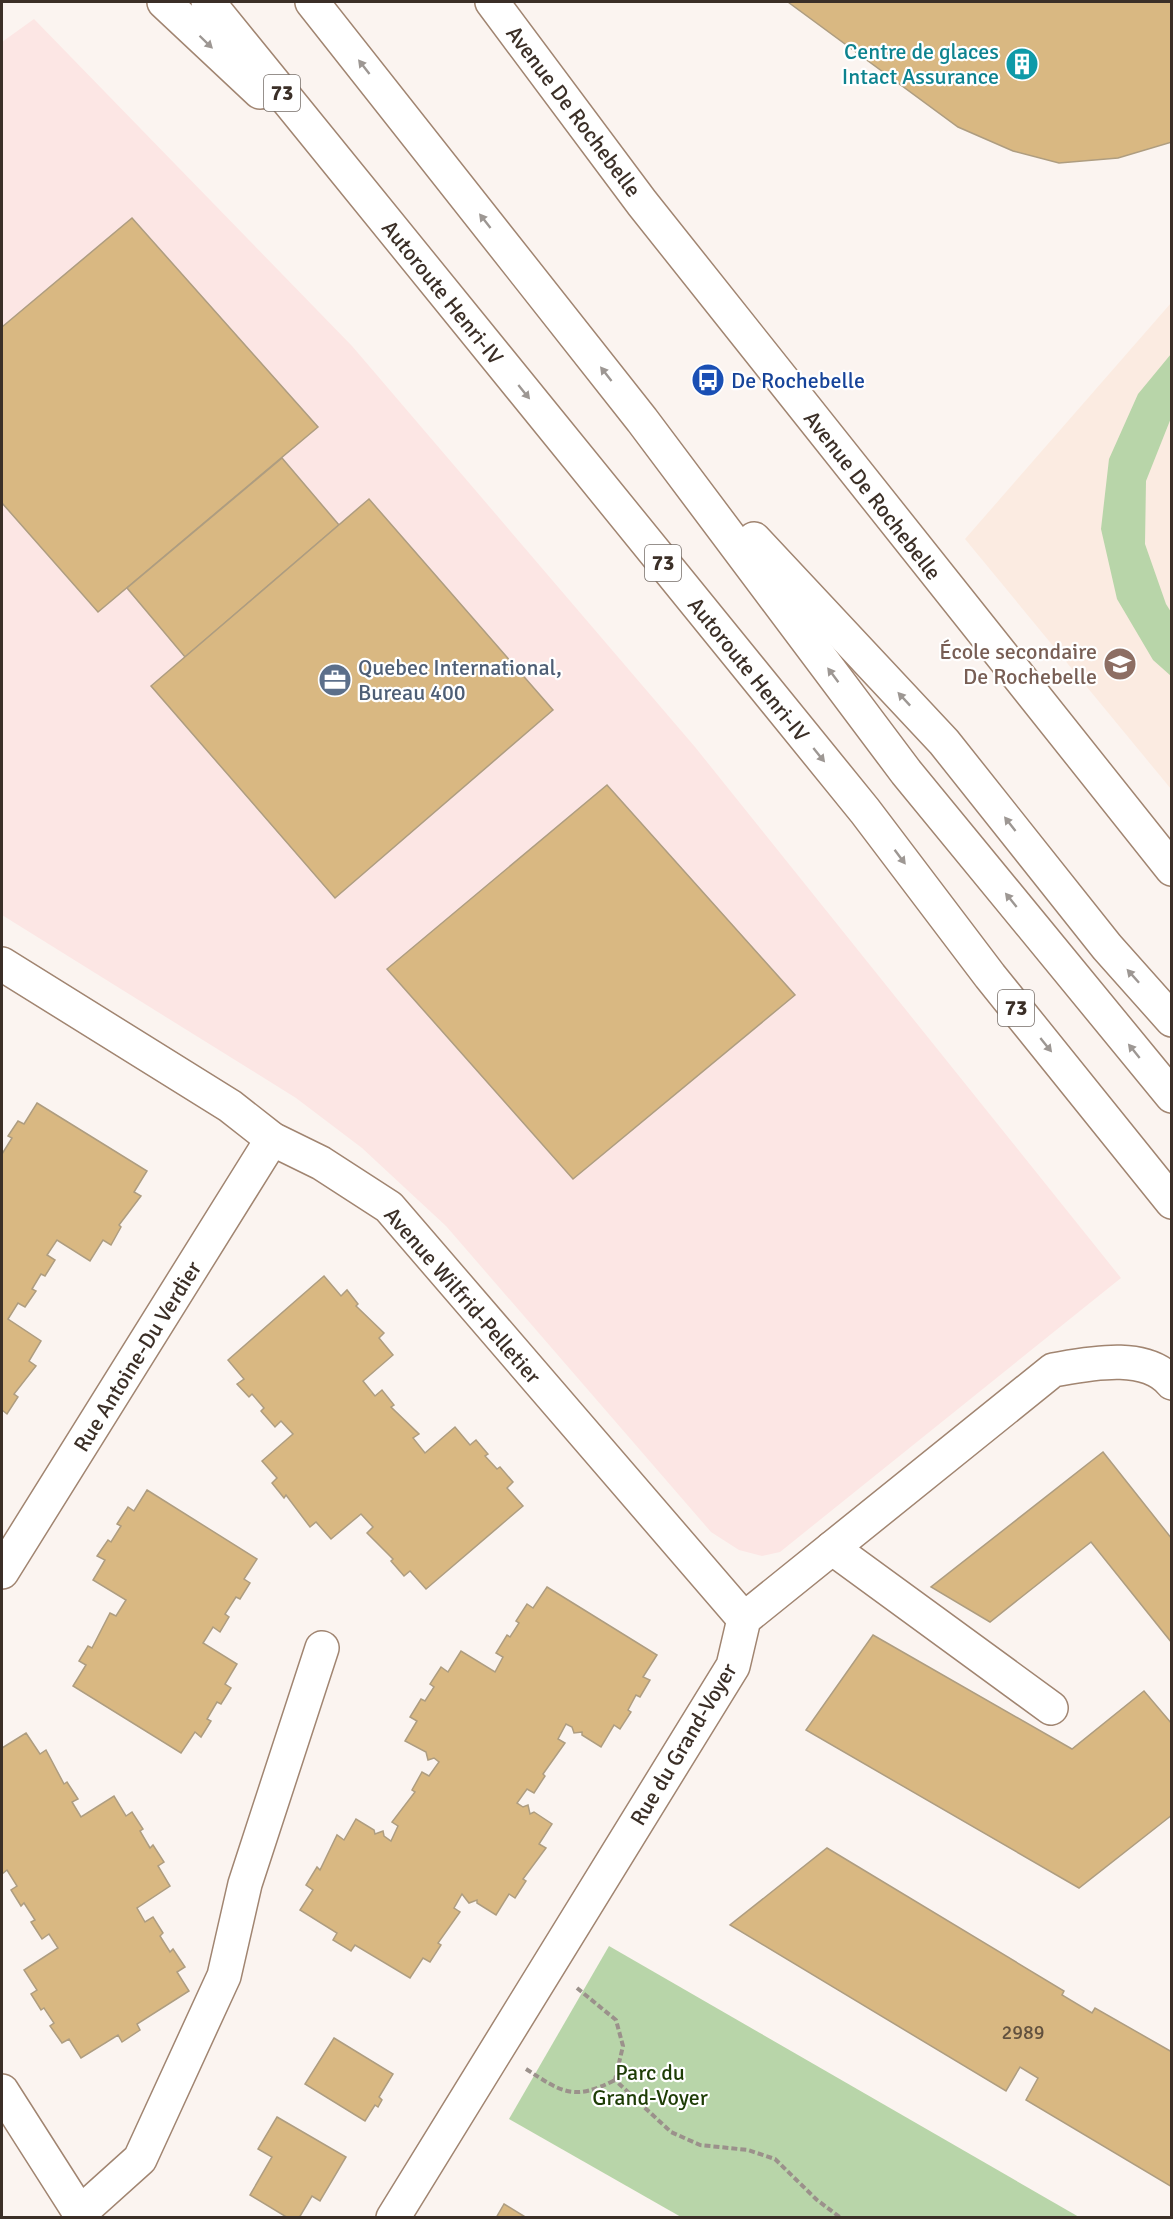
<svg xmlns="http://www.w3.org/2000/svg" width="1173" height="2219" viewBox="0 0 1173 2219" font-family="Signika,sans-serif">
	<rect width="100%" height="100%" fill="#fbf4f0"/>
	<polygon fill="#fce6e4" points="34,19 352,346 695,747 1121,1278 780,1552 762,1556 739,1550 711,1532 446,1226 362,1148 296,1098 2,915 2,42"/>
	<polygon fill="#fbebe1" points="1171,303 1171,789 965,539"/>
	<g fill="#b8d5a9">
		<polygon points="1171,354 1171,418 1146,481 1145,544 1166,604 1171,612 1171,676 1153,660 1117,599 1101,529 1109,459 1138,394"/>
		<polygon points="609,1946 1079,2217 681,2217 509,2119"/>
	</g>
	<g fill="#d9b882" stroke="#ae9d80" stroke-width="1.5">
		<polygon points="788,2 1172,2 1172,142 1118,158 1059,163 1013,151 958,127"/>
		<polygon points="132,218 318,427 98,612 2,503 2,327"/>
		<polygon points="282,458 339,525 185,657 127,588"/>
		<polygon points="369,499 553,710 335,898 151,686"/>
		<polygon points="607,785 795,995 573,1179 387,969"/>
		<polygon points="37,1103 147,1171 134,1192 141,1196 119,1225 121,1227 111,1245 103,1240 90,1261 57,1240 47,1255 55,1260 45,1276 41,1274 32,1289 36,1291 25,1307 18,1303 8,1319 41,1341 29,1361 36,1366 14,1394 18,1397 7,1414 2,1410 2,1154 12,1138 8,1136 18,1121 24,1124"/>
		<polygon points="324,1276 341,1296 347,1290 358,1304 356,1306 384,1333 379,1338 393,1355 363,1381 375,1396 382,1390 394,1405 391,1407 419,1434 413,1438 425,1453 455,1427 470,1445 476,1440 488,1454 485,1456 497,1469 500,1467 513,1482 507,1488 523,1506 426,1589 410,1571 404,1576 391,1561 393,1559 367,1533 373,1527 361,1514 331,1539 316,1522 310,1527 286,1495 284,1498 272,1483 277,1478 262,1461 293,1434 281,1421 275,1427 261,1411 264,1408 252,1394 249,1397 237,1384 244,1379 228,1360"/>
		<polygon points="1103,1452 1172,1539 1172,1643 1091,1542 990,1622 931,1587"/>
		<polygon points="147,1490 257,1559 244,1579 250,1583 240,1599 236,1597 225,1614 229,1617 220,1632 213,1627 203,1643 237,1664 225,1684 231,1688 221,1704 217,1702 207,1719 211,1721 201,1737 195,1732 181,1753 73,1686 86,1665 79,1661 88,1646 92,1648 110,1613 116,1616 126,1600 93,1580 105,1560 97,1556 108,1540 111,1542 121,1526 117,1524 128,1507 134,1511"/>
		<polygon points="547,1587 657,1655 643,1677 650,1680 640,1697 636,1695 628,1710 631,1712 620,1729 614,1725 601,1747 582,1735 582,1732 574,1733 572,1727 566,1724 558,1739 565,1743 543,1774 545,1776 534,1793 527,1789 517,1803 523,1807 528,1805 530,1814 534,1812 552,1824 539,1844 546,1848 523,1879 526,1881 515,1898 509,1894 496,1915 477,1903 477,1900 469,1903 462,1894 454,1908 460,1912 438,1943 441,1945 430,1962 423,1958 410,1978 355,1945 351,1951 333,1940 337,1933 300,1910 313,1890 306,1885 317,1867 320,1870 337,1835 344,1840 356,1819 374,1830 375,1834 383,1831 384,1836 391,1841 398,1826 392,1822 415,1792 412,1790 422,1772 429,1776 439,1762 434,1758 428,1760 426,1752 405,1741 417,1721 410,1717 421,1699 425,1701 434,1687 430,1684 441,1667 448,1672 461,1651 495,1672 503,1657 496,1653 507,1635 510,1637 519,1623 516,1621 527,1604 533,1608"/>
		<polygon points="873,1635 1072,1749 1144,1691 1172,1724 1172,1815 1079,1888 806,1730"/>
		<polygon points="26,1733 40,1754 46,1750 64,1784 67,1782 78,1799 72,1802 81,1817 114,1796 126,1816 132,1812 143,1829 140,1831 150,1848 153,1845 164,1862 158,1866 170,1886 137,1908 145,1922 153,1917 163,1933 160,1936 170,1952 173,1949 185,1967 177,1972 189,1991 137,2024 140,2030 122,2042 118,2035 81,2058 69,2039 62,2043 50,2026 54,2023 44,2008 41,2010 31,1994 37,1990 24,1970 58,1948 49,1934 42,1939 31,1922 35,1920 24,1903 21,1906 11,1890 17,1886 7,1870 2,1874 2,1748"/>
		<polygon points="827,1848 1064,1991 1062,1995 1092,2013 1095,2008 1172,2052 1172,2187 1026,2100 1038,2078 1020,2067 1006,2091 730,1925"/>
		<polygon points="334,2038 393,2074 379,2097 382,2100 378,2107 375,2105 365,2121 305,2084"/>
		<polygon points="277,2117 346,2157 320,2201 312,2196 299,2218 288,2218 250,2195 272,2157 258,2149"/>
		<polygon points="504,2204 527,2218 496,2218"/>
	</g>
	<g fill="none" stroke-linecap="round" stroke-linejoin="round">
		<g stroke="#a18571" stroke-width="36">
			<g id="minor">
				<polyline points="492,2 642,203 1172,869"/>
				<polyline points="2,964 230,1106 272,1139 321,1163 389,1207 744,1619"/>
				<polyline points="832,1548 1051,1708"/>
				<polyline points="2,1572 272,1139"/>
				<polyline points="2,2091 83,2218"/>
				<polyline points="80,2213 140,2159 224,1976 245,1884 322,1648"/>
				<path d="M 393,2218 L 733,1666 L 744,1619 L 1053,1370 C 1088,1364 1146,1351 1172,1383"/>
			</g>
		</g>
		<g stroke="#a18571" stroke-width="36">
			<g id="highway">
				<polyline points="164,2 260,92"/>
				<polyline points="208,2 865,811 990,976 1172,1202"/>
				<polyline points="312,2 642,420 906,772 1172,1096"/>
				<polyline points="754,539 944,742 1107,947 1172,1020"/>
			</g>
		</g>
		<g stroke="#9b918b" stroke-width="4" stroke-dasharray="6 3" stroke-linecap="butt">
			<polyline points="577,1988 616,2020 623,2046 615,2080 671,2132 700,2145 748,2150 775,2159 817,2200 841,2218"/>
			<path d="M 526,2069 C 563,2093 574,2101 615,2080"/>
		</g>
		<use href="#minor" stroke="#fff" stroke-width="33"/>
		<use href="#highway" stroke="#fff" stroke-width="33"/>
	</g>
	<defs><path id="oneway-solid" d="M-6-.8H1V-3.2L6.5 0L1 3.2V.8H-6Z" transform="scale(1.5)"/></defs>
	<g fill="#9d9793">
		<use href="#oneway-solid" transform="translate(206 42) rotate(44)"/>
		<use href="#oneway-solid" transform="translate(364 67) rotate(-128)"/>
		<use href="#oneway-solid" transform="translate(485 221) rotate(-128)"/>
		<use href="#oneway-solid" transform="translate(606 374) rotate(-128)"/>
		<use href="#oneway-solid" transform="translate(524 392) rotate(51)"/>
		<use href="#oneway-solid" transform="translate(833 675) rotate(-127)"/>
		<use href="#oneway-solid" transform="translate(904 699) rotate(-133)"/>
		<use href="#oneway-solid" transform="translate(819 755) rotate(51)"/>
		<use href="#oneway-solid" transform="translate(1010 824) rotate(-128)"/>
		<use href="#oneway-solid" transform="translate(900 857) rotate(53)"/>
		<use href="#oneway-solid" transform="translate(1011 900) rotate(-129)"/>
		<use href="#oneway-solid" transform="translate(1133 976) rotate(-132)"/>
		<use href="#oneway-solid" transform="translate(1046 1045) rotate(51)"/>
		<use href="#oneway-solid" transform="translate(1134 1051) rotate(-129)"/>
	</g>
	<defs>
		<g id="building-disc" transform="scale(1.725)"><circle r="9.5" fill="#0f9aa8" stroke="#fff"/><path d="M-4-6H4V6H1V3H-1V6H-4ZM-2.5-4.3h1.7v1.8h-1.7ZM.8-4.3h1.7v1.8H.8ZM-2.5-1h1.7V.8h-1.7ZM.8-1h1.7V.8H.8Z" fill="#fff"/></g>
		<g id="bus-disc" transform="scale(1.725)"><circle r="9.5" fill="#1a4fb4" stroke="#fff"/><path d="M-5-6H5V4H4V6H2V4H-2V6H-4V4H-5ZM-3.5-4V0h7V-4ZM-3.5 1.2v1.5H-2V1.2ZM2 1.2v1.5H3.5V1.2Z" fill="#fff"/></g>
		<g id="school-disc" transform="scale(1.725)"><circle r="9.5" fill="#8d6e63" stroke="#fff"/><path d="M0-5L7-2L0 1L-7-2ZM-4 1L0 2.5L4 1V4Q0 6-4 4Z" fill="#fff"/></g>
		<g id="office-disc" transform="scale(1.725)"><circle r="9.5" fill="#5c6f8a" stroke="#fff"/><path d="M-6-3h4V-5.5h4V-3h4V5H-6ZM-1-4.5V-3h2v-1.5ZM-6 0V1H6V0Z" fill="#fff"/></g>
	</defs>
	<g fill-rule="evenodd">
		<use href="#building-disc" x="1022" y="64"/>
		<use href="#bus-disc" x="708" y="380"/>
		<use href="#school-disc" x="1120" y="664"/>
		<use href="#office-disc" x="335" y="680"/>
	</g>
	<g text-anchor="middle" stroke-width="4.5" stroke-linejoin="round" paint-order="stroke">
		<g font-size="20" fill="#62513e">
			<text x="1023" y="2039">2989</text>
		</g>
		<g fill="#fff" stroke="#766d68" stroke-width="1.5">
			<rect x="264" y="75" width="36" height="36" rx="4.5"/>
			<rect x="645" y="545" width="36" height="36" rx="4.5"/>
			<rect x="998" y="990" width="36" height="36" rx="4.5"/>
		</g>
		<g font-size="21" font-weight="bold" fill="#3b2f27">
			<text x="282" y="100">73</text>
			<text x="663" y="570">73</text>
			<text x="1016" y="1015">73</text>
		</g>
		<g font-size="22" fill="#0d838f" stroke="#fff" text-anchor="end">
			<text x="999" y="59">Centre de glaces<tspan x="999" dy="25">Intact Assurance</tspan></text>
		</g>
		<g font-size="22" fill="#3b2f27" stroke="#fff">
			<text transform="translate(574 111) rotate(53)" y="8">Avenue De Rochebelle</text>
			<text transform="translate(443 292) rotate(51)" y="8">Autoroute Henri-IV</text>
			<text transform="translate(873 495) rotate(52)" y="8">Avenue De Rochebelle</text>
			<text transform="translate(749 669) rotate(51)" y="8">Autoroute Henri-IV</text>
			<text transform="translate(463 1295) rotate(49)" y="8">Avenue Wilfrid-Pelletier</text>
			<text transform="translate(137 1356) rotate(-58)" y="8">Rue Antoine-Du Verdier</text>
			<text transform="translate(683 1744) rotate(-59)" y="8">Rue du Grand-Voyer</text>
		</g>
		<g font-size="22" fill="#164399" stroke="#fff" text-anchor="start">
			<text x="731" y="388">De Rochebelle</text>
		</g>
		<g font-size="22" fill="#785e54" stroke="#fff" text-anchor="end">
			<text x="1097" y="659">École secondaire<tspan x="1097" dy="25">De Rochebelle</tspan></text>
		</g>
		<g font-size="22" fill="#4e5e75" stroke="#fff" text-anchor="start">
			<text x="358" y="675">Quebec International,<tspan x="358" dy="25">Bureau 400</tspan></text>
		</g>
		<g font-size="22" fill="#1e3d06" stroke="#fff">
			<text x="650" y="2080">Parc du<tspan x="650" dy="25">Grand-Voyer</tspan></text>
		</g>
	</g>
	<rect width="1173" height="2219" fill="none" stroke="#3b2f27" stroke-width="6"/>
</svg>
